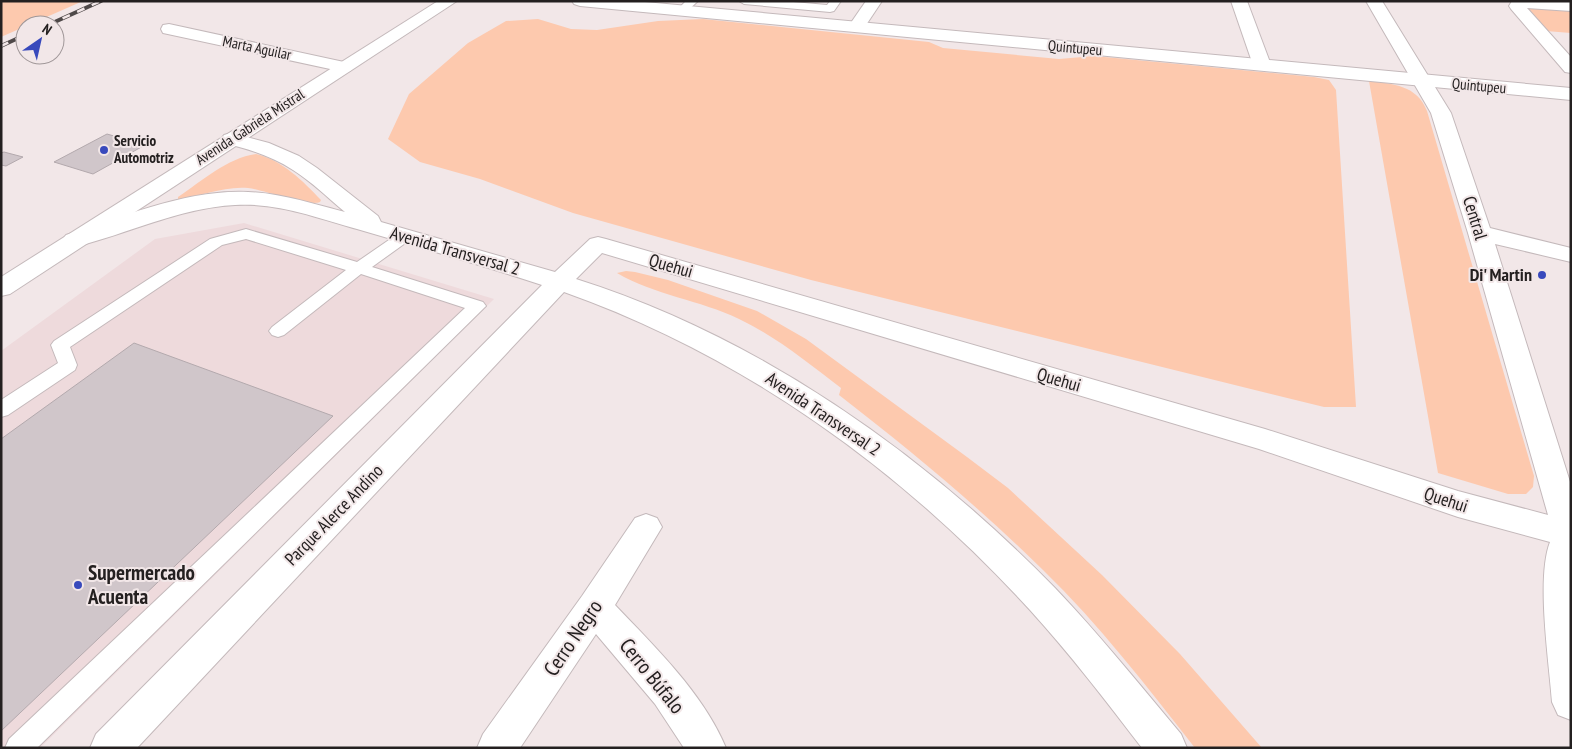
<svg xmlns="http://www.w3.org/2000/svg" width="1572" height="749" viewBox="0 0 1572 749" font-family="'PT Sans Narrow',sans-serif">
	<rect width="100%" height="100%" fill="#f2e7e8"/>
	<polygon fill="#eedadc" points="244,223 494,299 40,748 1,748 1,351 155,239"/>
	<g fill="#fdc9ae">
		<polygon points="1,1 83,1 1,37"/>
		<polygon points="1528,7 1571,8 1571,33 1546,31 1525,8"/>
		<polygon points="538,19 571,29 597,30 658,21 703,19 929,42 943,48 1059,59 1094,56 1314,77 1329,80 1336,90 1356,407 1324,407 811,280 573,213 480,179 420,162 388,139 409,94 468,43 506,21"/>
		<path d="M 1369,81 C 1393,84 1417,85 1427,111 L 1534,476 L 1533,487 L 1526,494 L 1508,494 L 1438,473 Z"/>
		<path d="M 256,154 C 282,160 303,181 321,200 L 320,202 C 307,207 265,190 248,188 C 224,186 201,196 178,200 L 178,197 C 202,181 227,158 256,154 Z"/>
		<path d="M 626,271 L 635,272 L 668,280 L 757,311 L 806,339 L 967,457 L 1008,488 L 1102,575 L 1180,654 L 1262,748 L 1195,748 C 1147,687 1099,624 1043,570 C 979,507 910,450 839,395 L 841,388 C 808,363 777,337 739,319 C 700,300 654,295 617,273 Z"/>
	</g>
	<g fill="#d0c6ca" stroke="#b3a9ad">
		<polygon points="107,134 145,145 93,174 54,162"/>
		<polygon points="4,152 23,157 6,166 1,165 1,153"/>
		<polygon points="134,343 333,416 1,731 1,439"/>
	</g>
	<g fill="none" stroke-linecap="round" stroke-linejoin="round">
		<g stroke="#c4b9bb" stroke-width="2">
			<g id="service">
				<polygon points="686,1 698,1 685,13 677,13 676,11"/>
				<polygon points="739,1 782,1 827,5 830,1 841,1 834,11 830,12 744,4"/>
				<polygon points="246,229 357,262 399,233 411,233 413,236 411,239 372,267 483,302 486,306 37,748 5,748 9,739 465,308 361,274 284,335 278,337 272,335 269,331 272,327 346,270 246,239 222,245 70,347 77,365 75,370 8,415 1,417 1,400 58,363 51,345 54,341 210,239"/>
			</g>
		</g>
		<g stroke="#c4b9bb" stroke-width="2">
			<g id="minor">
				<polygon points="866,1 882,1 862,31 850,31 848,27"/>
				<polygon points="1231,1 1247,1 1271,65 1268,69 1262,70 1256,69 1253,65"/>
				<path d="M 1366,1 L 1382,1 L 1451,113 L 1490,228 L 1571,248 L 1571,262 L 1495,244 L 1571,485 L 1571,720 L 1558,715 L 1552,702 C 1549,661 1536,578 1550,542 L 1458,517 L 1259,449 L 602,253 L 576,279 C 759,337 922,452 1055,588 C 1099,634 1140,685 1181,734 L 1187,748 L 1142,748 C 1106,701 1070,654 1030,610 C 901,469 744,356 564,292 L 137,748 L 90,748 L 96,734 L 542,285 C 481,265 419,247 357,229 C 318,218 276,202 235,205 C 178,208 128,234 74,247 L 66,245 L 62,240 L 66,235 C 122,217 188,189 248,192 C 281,193 313,204 345,212 C 328,198 312,182 293,170 C 272,156 248,149 224,143 L 221,139 L 224,135 L 231,133 L 269,143 L 299,156 L 317,168 L 378,216 L 381,222 L 555,272 L 590,239 L 598,237 L 606,239 L 1265,429 L 1458,491 L 1548,515 L 1468,233 L 1431,113 Z"/>
				<polygon points="1512,1 1571,1 1571,11 1527,8 1571,57 1571,73 1565,72 1511,9 1509,6"/>
				<polygon points="169,24 344,62 350,63 353,67 350,71 344,72 163,33 161,29 163,25"/>
				<path d="M 646,514 L 657,518 L 662,527 L 615,605 C 655,647 703,693 726,748 L 684,748 L 655,704 L 596,634 L 520,748 L 477,748 L 483,734 L 582,596 L 635,518 Z"/>
			</g>
		</g>
		<g stroke="#c4b9bb" stroke-width="2">
			<polygon id="tertiary" points="572,1 634,1 1571,88 1571,100 580,6 574,4"/>
		</g>
		<g stroke="#c4b9bb" stroke-width="2">
			<polygon id="primary" points="438,1 457,1 10,294 1,296 1,277"/>
		</g>
		<use href="#service" fill="#fff" fill-rule="evenodd"/>
		<use href="#minor" fill="#fff" fill-rule="evenodd"/>
		<use href="#tertiary" fill="#fff" fill-rule="evenodd"/>
		<use href="#primary" fill="#fff" fill-rule="evenodd"/>
		<g stroke="#4f4949" stroke-width="4">
			<g id="rail">
				<polyline points="48,25 101,1"/>
				<polyline points="1,46 25,35"/>
			</g>
		</g>
		<use href="#rail" stroke="#f2e7e8" stroke-width="2.5" stroke-dasharray="8" stroke-linecap="butt"/>
	</g>
	<g fill="#3849bc" stroke="#f2e7e8" stroke-width="2">
		<circle cx="104" cy="150" r="5"/>
		<circle cx="1542" cy="275" r="5"/>
		<circle cx="78" cy="585" r="5"/>
	</g>
	<g text-anchor="middle" stroke-width="4" stroke-linejoin="round" paint-order="stroke">
		<g font-size="15" fill="#242020" stroke="#f2e7e8">
			<text transform="translate(257 48) rotate(12)" y="5">Marta Aguilar</text>
			<text transform="translate(1075 48) rotate(5)" y="5">Quintupeu</text>
			<text transform="translate(1479 86) rotate(5)" y="5">Quintupeu</text>
			<text transform="translate(250 127) rotate(-33)" y="5">Avenida Gabriela Mistral</text>
		</g>
		<g font-size="15" font-weight="bold" fill="#242020" stroke="#f2e7e8" text-anchor="start">
			<text x="114" y="146">Servicio<tspan x="114" dy="17">Automotriz</tspan></text>
		</g>
		<g font-size="18" fill="#242020" stroke="#f2e7e8">
			<text transform="translate(1475 218) rotate(73)" y="6">Central</text>
			<text transform="translate(455 251) rotate(16)" y="6">Avenida Transversal 2</text>
			<text transform="translate(671 266) rotate(16)" y="6">Quehui</text>
			<text transform="translate(1059 380) rotate(16)" y="6">Quehui</text>
			<text transform="translate(823 414) rotate(34)" y="6">Avenida Transversal 2</text>
			<text transform="translate(1446 500) rotate(18)" y="6">Quehui</text>
			<text transform="translate(334 515) rotate(-46)" y="6">Parque Alerce Andino</text>
		</g>
		<g font-size="18" font-weight="bold" fill="#242020" stroke="#f2e7e8" text-anchor="end">
			<text x="1532" y="281">Di' Martin</text>
		</g>
		<g font-size="21" font-weight="bold" fill="#242020" stroke="#f2e7e8" text-anchor="start">
			<text x="88" y="580">Supermercado<tspan x="88" dy="24">Acuenta</tspan></text>
		</g>
		<g font-size="21" fill="#242020" stroke="#f2e7e8">
			<text transform="translate(573 638) rotate(-56)" y="7">Cerro Negro</text>
			<text transform="translate(652 676) rotate(51)" y="7">Cerro Búfalo</text>
		</g>
	</g>
	<rect width="1572" height="749" fill="none" stroke="#242020" stroke-width="5"/>
	<g transform="translate(40 40) rotate(34)"><circle r="24" fill="#f2e7e8" stroke="#a09798"/>
	<path d="M0-4L9 19L0 12L-9 19Z" fill="#3849bc"/>
	<text y="-8" font-size="14" font-weight="bold" text-anchor="middle" fill="#242020">N</text>
	</g>
</svg>
